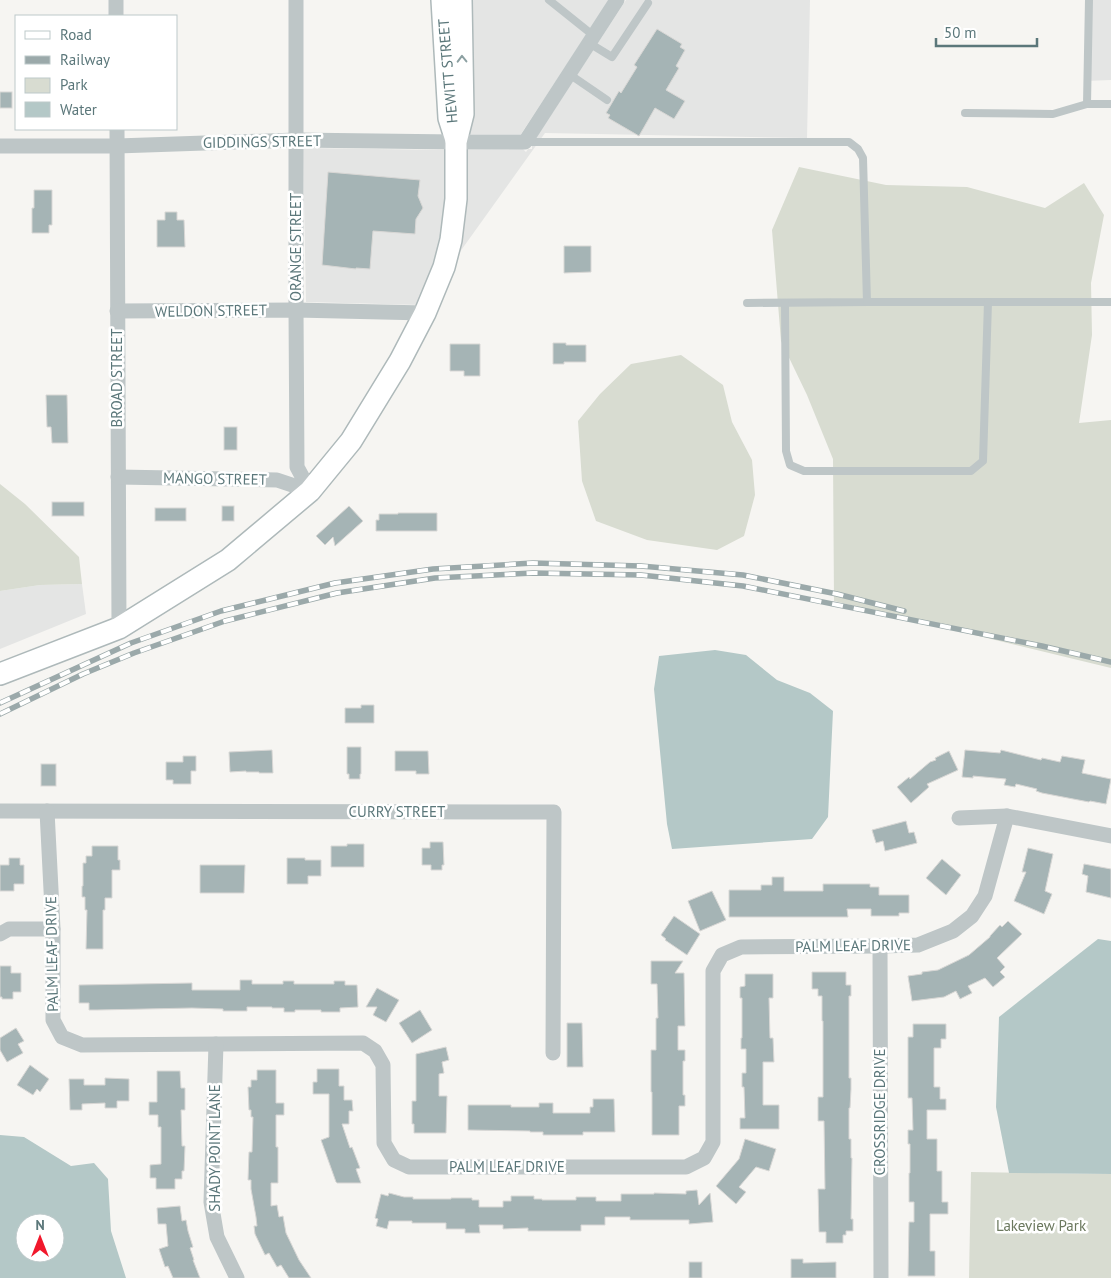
<svg xmlns="http://www.w3.org/2000/svg" width="1111" height="1278" viewBox="0 0 1111 1278" font-family="'PT Sans',sans-serif">
	<rect width="100%" height="100%" fill="#f6f5f2"/>
	<g fill="#e4e5e4">
		<polygon points="468,0 609,0 521,134 465,134"/>
		<polygon points="626,0 810,0 807,138 545,133 452,263 463,150 523,149 526,152 528,149 532,149 532,144"/>
		<polygon points="1086,0 1111,0 1111,80 1085,81"/>
		<polygon points="303,148 449,150 445,238 421,305 306,302"/>
		<polygon points="82,584 86,614 0,649 0,591 40,585"/>
	</g>
	<g fill="#d8dcd1">
		<polygon points="799,167 886,185 967,187 1045,208 1084,183 1104,215 1091,283 1092,335 1079,423 1111,420 1111,668 834,601 833,459 807,395 781,341 772,230"/>
		<polygon points="681,355 723,385 732,422 752,460 755,495 744,536 717,550 647,540 596,521 582,481 578,421 600,394 631,364"/>
		<polygon points="0,484 25,504 79,557 82,584 40,585 0,591"/>
		<polygon points="971,1172 1111,1174 1111,1278 969,1278"/>
	</g>
	<g fill="#b4c8c7" fill-rule="evenodd">
		<polygon points="715,650 746,655 777,680 810,693 833,711 828,817 812,839 672,849 667,824 654,689 659,656"/>
		<polygon points="1098,939 1111,941 1111,1174 1009,1173 996,1107 999,1017"/>
		<path d="M 0,1135 L 24,1137 L 71,1166 L 94,1163 L 108,1179 L 111,1231 L 126,1278 L 0,1278 ZM 25,1223 L 55,1223 L 55,1253 L 25,1253 Z"/>
	</g>
	<g fill="#a5b4b5" stroke="#d8d7d5">
		<polygon points="657,29 682,44 680,47 685,50 676,66 679,68 666,90 685,101 674,119 655,108 639,136 608,118 610,115 606,113 619,91 621,93 637,67 634,65"/>
		<rect x="0" y="92" width="12" height="16"/>
		<polygon points="328,172 420,180 418,196 423,208 416,219 415,234 373,231 370,269 356,268 356,269 322,265"/>
		<polygon points="34,190 52,190 52,225 49,225 49,233 32,233 32,208 34,208"/>
		<polygon points="165,212 177,212 177,220 184,220 185,247 157,247 157,220 165,220"/>
		<polygon points="564,246 591,246 591,272 564,273"/>
		<polygon points="553,343 566,343 566,345 586,345 586,362 564,362 564,364 553,364"/>
		<polygon points="450,344 480,344 480,376 464,376 464,371 450,371"/>
		<polygon points="46,395 67,395 68,443 52,443 51,427 47,427"/>
		<rect x="224" y="427" width="13" height="23"/>
		<rect x="52" y="502" width="32" height="14"/>
		<rect x="222" y="506" width="12" height="15"/>
		<polygon points="349,506 363,521 335,546 333,537 325,545 316,536"/>
		<rect x="155" y="508" width="31" height="13"/>
		<polygon points="398,513 437,513 437,531 376,531 376,520 379,520 379,514 398,514"/>
		<polygon points="361,705 374,705 374,723 345,723 345,708 361,708"/>
		<polygon points="347,747 361,747 361,774 360,774 360,779 349,779 349,774 347,774"/>
		<polygon points="272,750 273,773 259,773 259,772 246,772 246,771 230,772 229,752"/>
		<polygon points="965,750 1000,753 1001,750 1041,760 1042,758 1060,762 1062,756 1085,760 1082,773 1111,779 1106,804 1090,801 1089,802 1042,793 1036,791 1037,789 1016,784 1015,787 1004,785 1006,779 973,776 973,778 962,777"/>
		<polygon points="395,751 428,751 429,774 416,774 416,771 395,771"/>
		<polygon points="949,751 958,770 927,784 929,787 911,803 897,787 909,777 910,779 930,762 936,760 935,758"/>
		<polygon points="183,756 196,756 196,771 191,771 191,784 173,784 173,780 166,780 166,762 183,762"/>
		<rect x="41" y="764" width="15" height="22"/>
		<polygon points="906,821 909,833 914,832 917,843 885,851 883,841 876,843 872,830"/>
		<polygon points="430,842 443,842 444,865 442,865 442,870 431,870 431,865 422,865 422,848 430,848"/>
		<polygon points="347,844 364,844 364,867 331,867 331,846 347,846"/>
		<polygon points="92,846 118,846 118,860 120,860 120,870 112,870 112,898 105,898 105,910 103,910 103,949 86,949 87,910 85,910 85,897 82,897 82,886 83,886 83,863 86,863 86,856 92,856"/>
		<polygon points="1028,848 1053,854 1045,891 1052,894 1044,914 1014,901 1026,872 1022,872"/>
		<polygon points="9,858 20,858 20,865 24,865 24,884 14,884 14,891 0,891 0,865 9,865"/>
		<polygon points="287,858 305,858 305,860 321,860 321,876 308,876 308,884 287,884"/>
		<polygon points="942,859 961,875 946,895 926,878"/>
		<polygon points="1084,864 1111,869 1111,898 1086,892 1088,876 1082,874"/>
		<polygon points="200,865 245,865 244,893 200,893"/>
		<polygon points="772,877 784,877 784,891 823,891 823,884 870,884 870,887 879,887 879,895 909,895 909,913 899,913 899,916 871,916 871,909 847,909 848,917 729,917 729,890 761,890 761,885 772,885"/>
		<polygon points="712,891 726,920 700,931 688,901"/>
		<polygon points="674,916 700,934 687,955 665,940 666,939 661,935"/>
		<polygon points="1008,921 1022,934 997,958 1005,967 1000,972 1005,977 993,987 985,978 968,986 972,993 960,999 956,991 944,997 912,1001 908,976 922,974 922,972 938,970 969,955 990,937 990,936 1000,925 1002,927"/>
		<polygon points="651,961 683,961 675,973 684,973 685,1026 678,1026 678,1050 685,1050 685,1061 683,1061 683,1095 685,1095 685,1106 679,1106 679,1135 652,1135 652,1092 651,1092 651,1050 656,1050 656,1018 658,1018 657,984 651,984"/>
		<polygon points="0,966 11,966 11,973 21,973 21,992 13,992 13,999 2,999 2,997 0,997"/>
		<polygon points="812,972 846,972 846,985 851,985 851,996 849,996 849,1078 851,1078 851,1089 850,1108 849,1108 849,1139 851,1139 851,1158 852,1158 851,1219 853,1219 853,1231 846,1231 846,1235 843,1235 843,1243 826,1243 826,1232 819,1232 818,1189 825,1189 824,1121 818,1121 818,1097 823,1097 823,1021 822,1021 822,996 818,996 818,989 812,989"/>
		<polygon points="745,974 773,974 773,998 769,998 770,1038 773,1038 774,1062 763,1062 763,1105 779,1105 779,1129 740,1129 740,1118 745,1118 744,1087 742,1087 742,1073 746,1073 746,1049 741,1049 741,1038 742,1038 742,998 740,998 740,987 745,986"/>
		<polygon points="240,980 252,980 252,984 283,984 283,981 294,981 294,984 334,984 334,981 345,981 345,985 357,985 358,1007 340,1008 340,1012 321,1012 321,1010 295,1010 295,1012 284,1012 284,1008 272,1008 272,1007 247,1007 247,1011 223,1011 223,1009 192,1008 97,1010 89,1010 89,1003 79,1003 79,985 192,983 192,990 240,990"/>
		<polygon points="377,988 399,1000 386,1022 373,1015 377,1007 366,1007"/>
		<polygon points="420,1010 432,1030 412,1043 399,1023"/>
		<polygon points="567,1023 582,1023 583,1067 567,1067"/>
		<polygon points="913,1024 946,1024 946,1039 941,1039 941,1048 934,1048 934,1087 940,1087 940,1099 946,1099 946,1110 927,1110 927,1139 937,1139 937,1171 942,1171 942,1202 948,1202 948,1214 930,1214 930,1251 935,1251 935,1276 908,1276 909,1222 914,1222 914,1202 909,1202 909,1173 910,1173 910,1144 908,1144 908,1130 913,1130 912,1098 908,1098 908,1037 913,1037"/>
		<polygon points="16,1028 24,1041 18,1044 23,1053 7,1062 0,1050 0,1038"/>
		<polygon points="446,1047 449,1060 442,1062 444,1073 439,1074 439,1096 447,1096 446,1133 414,1133 414,1124 412,1124 412,1101 416,1101 416,1054"/>
		<polygon points="30,1065 49,1079 40,1092 37,1089 33,1095 17,1085"/>
		<polygon points="317,1069 339,1069 339,1086 344,1086 344,1100 352,1100 353,1111 349,1111 349,1124 342,1124 350,1148 352,1147 360,1168 356,1169 361,1183 337,1183 336,1182 321,1140 329,1137 329,1094 313,1094 313,1082 317,1082"/>
		<polygon points="257,1070 276,1070 276,1103 284,1103 284,1115 276,1115 276,1147 278,1147 278,1183 271,1183 271,1206 277,1205 279,1217 283,1216 286,1233 299,1260 311,1278 289,1278 281,1265 277,1267 269,1253 265,1255 255,1234 254,1226 257,1226 256,1217 251,1189 251,1180 248,1180 249,1152 252,1152 253,1117 251,1117 251,1110 249,1110 248,1087 251,1087 251,1080 257,1080"/>
		<polygon points="157,1071 180,1071 181,1088 185,1088 185,1110 181,1110 182,1146 185,1146 184,1171 182,1171 182,1179 175,1179 175,1189 156,1189 156,1178 150,1178 150,1165 161,1164 161,1127 158,1127 158,1115 149,1115 149,1102 157,1102"/>
		<polygon points="105,1078 129,1079 129,1101 117,1101 117,1108 105,1108 105,1103 82,1104 82,1110 70,1110 69,1079 84,1079 84,1085 105,1085"/>
		<polygon points="593,1099 614,1099 615,1132 583,1132 583,1135 543,1135 543,1132 530,1132 530,1131 468,1130 468,1105 511,1105 511,1107 539,1107 539,1103 553,1103 553,1113 590,1113 590,1107 593,1107"/>
		<polygon points="745,1139 776,1149 769,1171 756,1167 739,1187 746,1192 736,1204 716,1186 739,1159"/>
		<polygon points="697,1190 699,1205 710,1193 713,1222 689,1224 689,1220 630,1220 630,1217 605,1217 605,1225 581,1225 581,1231 528,1231 528,1228 503,1229 503,1225 479,1225 480,1233 465,1233 465,1229 446,1229 446,1223 412,1223 412,1221 389,1221 387,1229 376,1226 378,1219 375,1218 381,1194 388,1196 389,1193 404,1197 413,1197 413,1199 451,1199 451,1198 472,1198 472,1200 479,1200 479,1207 503,1207 503,1201 511,1201 511,1196 534,1196 534,1199 542,1199 542,1200 576,1200 576,1197 596,1197 596,1201 621,1201 621,1194 654,1194 654,1193 686,1194 686,1191"/>
		<polygon points="180,1206 182,1221 186,1220 188,1231 193,1247 190,1248 194,1260 193,1260 200,1278 173,1278 168,1266 165,1267 159,1249 168,1246 166,1224 158,1224 157,1208"/>
		<polygon points="791,1259 803,1259 803,1263 836,1262 836,1278 791,1278"/>
		<rect x="689" y="1262" width="13" height="16"/>
	</g>
	<g fill="none" stroke-linecap="round" stroke-linejoin="round">
		<g stroke="#aeb9ba" stroke-width="24">
			<g id="secondary">
				<polyline points="442,0 449,118 456,140"/>
				<polyline points="0,674 119,628 228,560 310,491 351,441 400,361 425,313 444,267 451,240 456,199 456,142 463,114 461,0"/>
			</g>
		</g>
		<g stroke="#bec6c7" stroke-width="8">
			<polyline points="549,0 594,36"/>
			<polyline points="589,43 612,57 648,3"/>
			<polyline points="569,74 607,100"/>
			<polyline points="1087,104 1089,0"/>
			<polyline points="965,113 1053,114 1087,104 1111,104"/>
			<polyline points="525,142 849,142 858,149 863,158 867,302 747,303"/>
			<polyline points="867,302 1111,302"/>
			<polyline points="785,303 786,451 790,465 804,471 971,471 983,461 988,302"/>
		</g>
		<g stroke="#bec6c7" stroke-width="15">
			<polyline points="116,0 116,16"/>
			<polyline points="296,0 296,310 297,467 310,491"/>
			<polyline points="117,129 119,628"/>
			<polyline points="0,146 117,146 296,140 456,142 525,142 617,0"/>
			<polyline points="117,311 296,310 425,313"/>
			<polyline points="118,477 277,480 310,491"/>
			<polyline points="0,811 554,812 553,1053"/>
			<polyline points="47,811 53,929 53,1020 62,1037 82,1045 363,1043 375,1051 383,1065 384,1143 394,1160 409,1167 686,1167 704,1158 713,1142 713,971 722,955 741,947 880,946 918,945 953,931 972,916 985,896 1007,816"/>
			<polyline points="959,818 1007,816 1111,836"/>
			<polyline points="0,934 9,929 53,929"/>
			<polyline points="880,946 881,1278"/>
			<polyline points="216,1044 211,1202 217,1237 237,1278"/>
		</g>
		<use href="#secondary" stroke="#fff" stroke-width="21"/>
		<g stroke="#9ba9aa" stroke-width="5.5">
			<g id="rail">
				<polyline points="0,703 131,643 221,611 335,583 433,569 533,563 641,566 743,575 837,594 904,611"/>
				<polyline points="0,714 83,674 134,653 225,621 337,593 435,578 533,573 641,575 743,586 1042,646 1111,662"/>
			</g>
		</g>
		<use href="#rail" stroke="#fff" stroke-width="4" stroke-dasharray="11" stroke-linecap="butt"/>
	</g>
	<defs><path id="oneway-chevron" d="M-2-3.5L2.5 0L-2 3.5" fill="none" stroke-width="1.6" stroke-linecap="round" stroke-linejoin="round" transform="scale(1.25)"/></defs>
	<use stroke="#8ca0a2" href="#oneway-chevron" transform="translate(462 59) rotate(-91)"/>
	<g text-anchor="middle" stroke-width="5" stroke-linejoin="round" paint-order="stroke">
		<g font-size="15" fill="#5b777a" stroke="#fff">
			<text transform="translate(448 71) rotate(-95)" y="5">HEWITT STREET</text>
			<text transform="translate(262 142) rotate(-1)" y="5">GIDDINGS STREET</text>
			<text transform="translate(296 247) rotate(-90)" y="5">ORANGE STREET</text>
			<text transform="translate(211 311) rotate(-1)" y="5">WELDON STREET</text>
			<text transform="translate(117 378) rotate(-90)" y="5">BROAD STREET</text>
			<text transform="translate(215 479) rotate(1)" y="5">MANGO STREET</text>
			<text x="397" y="817">CURRY STREET</text>
			<text transform="translate(853 946) rotate(-1)" y="5">PALM LEAF DRIVE</text>
			<text transform="translate(52 954) rotate(-91)" y="5">PALM LEAF DRIVE</text>
			<text transform="translate(880 1112) rotate(-90)" y="5">CROSSRIDGE DRIVE</text>
			<text transform="translate(215 1148) rotate(-90)" y="5">SHADY POINT LANE</text>
			<text x="507" y="1172">PALM LEAF DRIVE</text>
		</g>
		<g font-size="15" fill="#6b785e" stroke="#fff">
			<text x="1041" y="1231">Lakeview Park</text>
		</g>
	</g>
	<rect x="15" y="15" width="162" height="115" fill="#ffffff" stroke="#bdc9ca"/>
	<rect x="25" y="31" width="25" height="8" fill="#ffffff" stroke="#bdc9ca"/>
	<text x="60" y="40" font-size="15" fill="#5b777a">Road</text>
	<rect x="25" y="56" width="25" height="8" fill="#9ba9aa" stroke="#bdc9ca"/>
	<text x="60" y="65" font-size="15" fill="#5b777a">Railway</text>
	<rect x="25" y="78" width="25" height="15" fill="#d8dcd1" stroke="#bdc9ca"/>
	<text x="60" y="90" font-size="15" fill="#5b777a">Park</text>
	<rect x="25" y="102" width="25" height="15" fill="#b4c8c7" stroke="#bdc9ca"/>
	<text x="60" y="115" font-size="15" fill="#5b777a">Water</text>
	<g transform="translate(40 1238)"><circle r="24" fill="#ffffff" stroke="#bdc9ca"/>
	<path d="M0-4L9 19L0 12L-9 19Z" fill="#f1182c"/>
	<text y="-8" font-size="14" font-weight="bold" text-anchor="middle" fill="#5b777a">N</text>
	</g>
	<path d="M936 38v8h101v-8" fill="none" stroke="#5b777a" stroke-width="2.5"/>
	<text x="944" y="38" font-size="15" fill="#5b777a" stroke="#ffffff" stroke-width="4" paint-order="stroke">50 m</text>
</svg>
